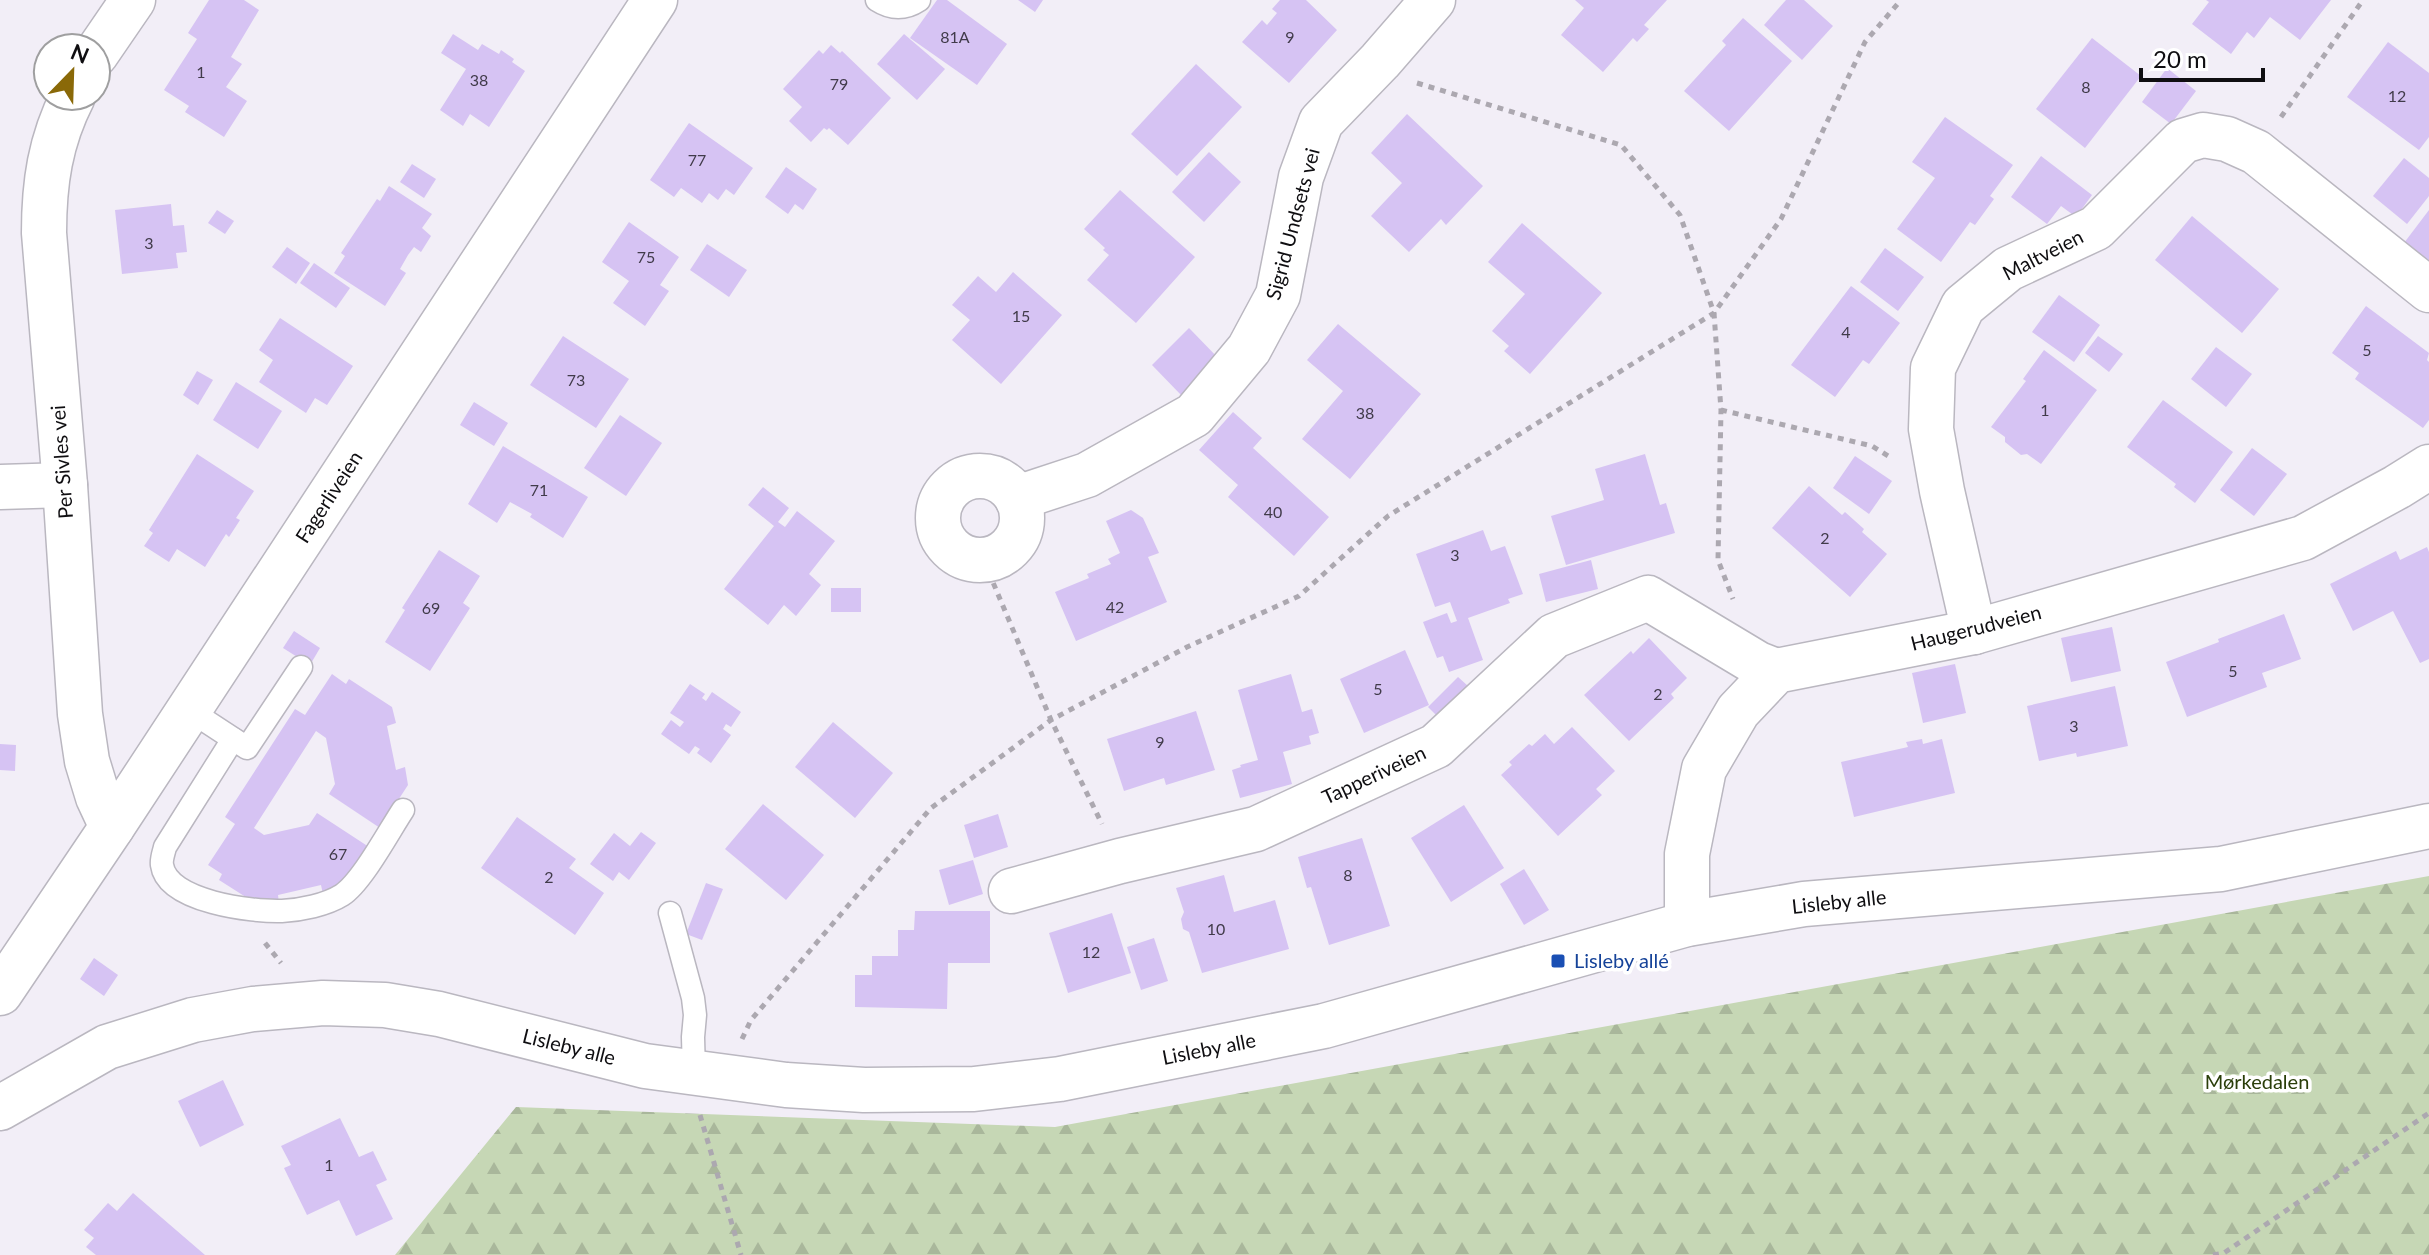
<svg xmlns="http://www.w3.org/2000/svg" width="2429" height="1255" viewBox="0 0 2429 1255" font-family="Lato,sans-serif">
	<defs>
		<pattern id="forest-firs" width="22" height="20" patternUnits="userSpaceOnUse" patternTransform="scale(2)"><rect width="22" height="20" fill="#c6d7b5"/><path d="M5 1l3.5 6h-7zM16 11l3.5 6h-7z" fill="#a9b79b"/></pattern>
	</defs>
	<rect width="100%" height="100%" fill="#f2eef7"/>
	<polygon fill="url(#forest-firs)" points="2429,876 2429,1255 395,1255 516,1107 1055,1127"/>
	<g fill="#d6c3f3">
		<polygon points="209,0 244,0 259,10 231,57 242,64 226,87 247,101 224,137 185,112 189,106 164,90 197,39 188,33"/>
		<polygon points="937,0 947,0 1007,44 977,85 910,38"/>
		<polygon points="1018,0 1043,0 1035,12"/>
		<polygon points="1280,0 1306,0 1337,30 1289,83 1242,42 1262,20 1267,25 1277,13 1272,9"/>
		<polygon points="1575,0 1667,0 1644,25 1649,29 1637,42 1633,38 1603,72 1561,35 1584,8"/>
		<polygon points="1786,0 1804,0 1833,26 1802,60 1764,25"/>
		<polygon points="2206,0 2331,0 2300,40 2270,17 2254,38 2247,32 2231,54 2192,24 2209,2"/>
		<polygon points="1743,18 1792,61 1729,131 1684,91 1726,45 1722,41"/>
		<polygon points="453,34 478,50 482,44 499,54 501,50 514,59 512,62 525,71 489,127 470,114 463,126 440,110 466,69 441,53"/>
		<polygon points="904,34 945,69 917,100 877,64"/>
		<polygon points="2092,38 2141,76 2085,148 2036,109"/>
		<polygon points="2388,42 2429,73 2429,137 2419,150 2347,97"/>
		<polygon points="831,45 840,53 842,51 891,98 848,145 829,128 827,130 824,128 811,142 789,121 802,107 783,89 819,50 823,54"/>
		<polygon points="1196,64 1242,107 1177,176 1131,134"/>
		<polygon points="2167,68 2196,91 2171,124 2142,102"/>
		<polygon points="1407,114 1483,186 1446,225 1441,219 1409,252 1371,216 1402,183 1371,153"/>
		<polygon points="1945,117 2013,165 1990,196 1994,199 1975,225 1970,222 1941,262 1897,229 1935,178 1912,162"/>
		<polygon points="689,123 753,168 734,195 726,189 718,200 709,193 702,203 681,188 674,197 650,180"/>
		<polygon points="1209,152 1241,182 1204,222 1172,192"/>
		<polygon points="2041,156 2092,195 2076,217 2061,206 2047,224 2011,197"/>
		<polygon points="2404,158 2429,178 2429,196 2407,224 2373,196"/>
		<polygon points="412,164 436,179 424,198 400,182"/>
		<polygon points="786,167 817,189 803,210 795,204 788,214 765,197"/>
		<polygon points="389,186 432,214 422,228 431,236 421,252 414,247 408,255 400,269 406,273 385,306 334,273 345,256 341,253 377,199 380,201"/>
		<polygon points="1120,190 1195,257 1136,323 1087,280 1109,255 1103,250 1105,248 1084,229"/>
		<polygon points="171,204 173,226 184,225 187,252 176,253 178,268 122,274 115,210"/>
		<polygon points="217,210 234,221 225,234 208,223"/>
		<polygon points="2429,210 2429,262 2404,243"/>
		<polygon points="2192,216 2279,289 2242,333 2155,260"/>
		<polygon points="629,222 679,257 660,285 669,291 645,326 613,303 629,281 602,262"/>
		<polygon points="1522,223 1602,293 1530,374 1504,351 1509,346 1492,331 1525,294 1488,262"/>
		<polygon points="707,244 747,270 729,297 690,270"/>
		<polygon points="287,247 310,263 296,284 272,267"/>
		<polygon points="1885,248 1924,277 1898,311 1860,282"/>
		<polygon points="314,263 350,288 336,308 300,283"/>
		<polygon points="1013,272 1062,315 1001,384 952,340 970,320 952,305 978,276 996,292"/>
		<polygon points="1851,286 1900,323 1869,364 1863,360 1835,397 1791,365"/>
		<polygon points="2059,295 2100,325 2074,362 2032,332"/>
		<polygon points="2366,306 2429,353 2427,360 2429,362 2429,420 2423,428 2355,379 2359,373 2332,353"/>
		<polygon points="280,318 353,366 327,405 315,398 306,413 259,382 273,360 259,350"/>
		<polygon points="1338,324 1421,394 1350,479 1302,439 1343,391 1307,360"/>
		<polygon points="1189,328 1220,360 1182,396 1152,365"/>
		<polygon points="563,336 629,379 596,428 530,385"/>
		<polygon points="2098,336 2123,354 2109,372 2085,353"/>
		<polygon points="2216,347 2252,374 2226,407 2191,379"/>
		<polygon points="2044,350 2097,390 2041,464 2027,454 2021,455 2005,442 2005,437 1991,427 2026,381 2023,379"/>
		<polygon points="197,371 213,380 198,405 183,395"/>
		<polygon points="236,382 282,411 258,449 213,420"/>
		<polygon points="2163,400 2233,452 2195,503 2174,487 2176,484 2127,447"/>
		<polygon points="474,402 508,423 494,446 460,425"/>
		<polygon points="1233,412 1262,438 1253,448 1329,517 1294,556 1228,497 1238,485 1199,450"/>
		<polygon points="620,415 662,443 626,496 584,468"/>
		<polygon points="503,446 588,497 563,538 530,517 532,514 510,502 497,523 468,504"/>
		<polygon points="2252,448 2287,474 2254,516 2220,490"/>
		<polygon points="197,454 254,491 236,518 240,520 229,537 226,534 205,567 177,549 169,562 144,546 153,533 149,530"/>
		<polygon points="1645,454 1660,505 1666,503 1675,533 1566,565 1551,516 1604,500 1595,469"/>
		<polygon points="1855,456 1892,481 1869,514 1833,488"/>
		<polygon points="1809,486 1842,515 1845,512 1864,529 1862,532 1887,554 1850,597 1772,528"/>
		<polygon points="763,487 789,508 778,522 785,527 797,511 835,541 809,574 821,585 796,616 784,605 768,625 724,589 774,526 748,505"/>
		<polygon points="1131,510 1143,518 1159,553 1148,557 1167,602 1076,641 1055,592 1089,578 1087,574 1111,564 1108,559 1120,553 1106,521"/>
		<polygon points="1483,530 1491,551 1505,546 1523,594 1508,599 1510,603 1468,618 1483,660 1449,672 1443,656 1437,658 1423,622 1447,613 1451,623 1457,621 1450,602 1435,607 1416,554"/>
		<polygon points="2427,547 2429,552 2429,659 2420,663 2393,611 2353,631 2330,584 2396,551 2400,560"/>
		<polygon points="439,550 480,576 463,603 470,608 430,671 385,642 405,610 402,608"/>
		<polygon points="1591,560 1598,589 1546,602 1539,574"/>
		<rect x="831" y="588" width="30" height="24"/>
		<polygon points="2284,614 2301,659 2262,673 2267,687 2187,717 2166,662 2219,642 2218,639"/>
		<polygon points="2112,627 2121,671 2071,682 2061,638"/>
		<polygon points="294,631 320,648 310,665 283,648"/>
		<polygon points="1649,638 1687,678 1671,694 1674,698 1629,741 1584,695 1631,651 1633,654"/>
		<polygon points="1405,650 1429,705 1364,733 1340,679"/>
		<polygon points="1955,664 1966,713 1923,723 1912,673"/>
		<polygon points="332,674 346,684 349,679 392,707 396,723 387,726 396,770 405,767 408,785 380,828 329,794 335,784 326,738 316,731 254,828 264,835 309,825 317,813 369,847 341,891 323,894 321,885 278,895 279,904 263,908 219,880 222,874 208,865 235,824 225,817 295,709 305,715"/>
		<polygon points="1291,674 1302,712 1312,709 1319,733 1309,736 1311,744 1283,752 1292,784 1240,798 1232,770 1241,767 1240,765 1258,760 1238,690"/>
		<polygon points="1458,677 1478,695 1447,726 1428,707"/>
		<polygon points="690,684 705,694 702,698 706,701 712,692 741,712 731,727 726,724 723,729 731,735 711,763 697,753 700,749 695,746 689,754 661,734 671,720 680,727 684,722 670,713"/>
		<polygon points="2115,686 2128,746 2077,757 2076,753 2039,761 2027,706"/>
		<polygon points="1196,711 1215,770 1166,785 1164,778 1124,791 1107,739"/>
		<polygon points="833,722 893,773 855,818 795,767"/>
		<polygon points="1572,727 1615,771 1596,789 1602,795 1558,836 1501,775 1512,765 1509,762 1529,744 1532,746 1545,734 1554,744"/>
		<polygon points="1922,739 1923,744 1942,739 1955,793 1854,817 1841,762 1908,747 1906,742"/>
		<polygon points="0,744 16,745 15,771 0,770"/>
		<polygon points="763,804 824,855 786,900 725,849"/>
		<polygon points="1464,805 1504,868 1451,902 1411,838"/>
		<polygon points="998,814 1008,847 974,858 964,825"/>
		<polygon points="517,817 576,859 569,868 604,893 575,935 481,868"/>
		<polygon points="641,832 656,843 629,880 619,872 613,881 590,864 614,833 630,846"/>
		<polygon points="1362,838 1390,926 1329,945 1311,887 1307,888 1298,857"/>
		<polygon points="973,860 983,894 949,905 939,870"/>
		<polygon points="1524,869 1549,910 1524,925 1500,884"/>
		<polygon points="1224,875 1234,912 1275,900 1289,949 1202,973 1189,932 1183,929 1181,919 1184,912 1176,888"/>
		<polygon points="706,883 723,889 702,940 686,934"/>
		<polygon points="915,911 990,911 990,963 948,963 947,1009 855,1007 855,975 872,975 872,956 898,956 898,930 914,930"/>
		<polygon points="1112,913 1131,973 1068,993 1049,933"/>
		<polygon points="1154,938 1168,981 1141,990 1127,947"/>
		<polygon points="94,958 118,975 104,996 80,979"/>
		<polygon points="223,1080 244,1125 200,1147 178,1101"/>
		<polygon points="340,1118 359,1157 373,1151 387,1180 376,1185 393,1219 356,1236 339,1200 307,1215 284,1168 291,1165 281,1146"/>
		<polygon points="133,1193 205,1255 96,1255 86,1247 94,1238 84,1230 108,1203 117,1211"/>
	</g>
	<g fill="none" stroke-linecap="round" stroke-linejoin="round">
		<g stroke="#bab7c0" stroke-width="25">
			<g id="service">
				<path d="M 877,0 C 891,9 904,10 919,0"/>
				<polyline points="189,710 247,748 301,667"/>
				<path d="M 233,739 L 165,847 C 164,852 161,859 162,865 C 167,902 253,912 282,911 C 301,910 326,905 342,895 C 362,882 389,831 403,810"/>
				<polyline points="670,913 693,998 695,1015 693,1037 694,1074"/>
			</g>
		</g>
		<g stroke="#bab7c0" stroke-width="47">
			<g id="minor">
				<polyline points="96,54 133,0"/>
				<path d="M 73,96 C 50,141 44,183 44,233 L 65,485 L 80,714 L 87,761 L 98,797 L 112,827"/>
				<circle cx="980" cy="518" r="42"/>
				<polyline points="0,487 65,485"/>
				<polyline points="1017,498 1087,475 1194,415 1249,349 1278,295 1301,177 1321,122 1380,61 1433,0"/>
				<polyline points="1974,632 1942,491 1931,429 1933,368 1963,306 2008,269 2096,228 2183,141 2203,135 2227,139 2256,152 2429,290"/>
				<polyline points="1011,891 1120,861 1256,829 1436,746 1554,636 1648,598 1758,664 1776,671"/>
				<polyline points="1687,924 1687,854 1704,769 1738,711 1776,671 1974,632 2303,538 2397,487 2429,467"/>
				<polyline points="0,993 112,827 655,0"/>
				<polyline points="0,1108 107,1047 193,1020 253,1009 323,1003 385,1005 439,1014 645,1066 786,1085 864,1090 974,1089 1060,1079 1324,1026 1687,924 1804,904 2221,869 2429,826"/>
			</g>
		</g>
		<g stroke="#aca8b0" stroke-width="5" stroke-dasharray="6 6" stroke-linecap="butt">
			<polyline points="1417,83 1621,145 1680,215 1714,313 1721,410 1718,560 1733,599"/>
			<polyline points="2281,117 2363,0"/>
			<polyline points="1721,410 1872,446 1893,459"/>
			<polyline points="984,561 1051,720 1102,824"/>
			<polyline points="265,943 281,963"/>
			<polyline points="742,1039 751,1020 931,808 1051,720 1187,647 1299,596 1388,516 1714,313 1781,219 1865,42 1901,0"/>
			<polyline points="700,1115 741,1255"/>
			<polyline points="2213,1255 2224,1253 2429,1113"/>
		</g>
		<use href="#service" stroke="#fff" stroke-width="22"/>
		<use href="#minor" stroke="#fff" stroke-width="44"/>
	</g>
	<rect fill="#1a4fb4" stroke="#fff" stroke-width="3" x="1550" y="953" width="16" height="16" rx="4"/>
	<g text-anchor="middle" stroke-width="7" stroke-linejoin="round" paint-order="stroke">
		<g font-size="16" fill="#413b4a">
			<text x="955" y="43">81A</text>
			<text x="1290" y="43">9</text>
			<text x="201" y="78">1</text>
			<text x="479" y="86">38</text>
			<text x="839" y="90">79</text>
			<text x="2086" y="93">8</text>
			<text x="2397" y="102">12</text>
			<text x="697" y="166">77</text>
			<text x="149" y="249">3</text>
			<text x="646" y="263">75</text>
			<text x="1021" y="322">15</text>
			<text x="1846" y="338">4</text>
			<text x="2367" y="356">5</text>
			<text x="576" y="386">73</text>
			<text x="2045" y="416">1</text>
			<text x="1365" y="419">38</text>
			<text x="539" y="496">71</text>
			<text x="1273" y="518">40</text>
			<text x="1825" y="544">2</text>
			<text x="1455" y="561">3</text>
			<text x="1115" y="613">42</text>
			<text x="431" y="614">69</text>
			<text x="2233" y="677">5</text>
			<text x="1378" y="695">5</text>
			<text x="1658" y="700">2</text>
			<text x="2074" y="732">3</text>
			<text x="1160" y="748">9</text>
			<text x="338" y="860">67</text>
			<text x="1348" y="881">8</text>
			<text x="549" y="883">2</text>
			<text x="1216" y="935">10</text>
			<text x="1091" y="958">12</text>
			<text x="329" y="1171">1</text>
		</g>
		<g font-size="20" fill="#0f0e11" stroke="#fff">
			<text transform="translate(1293 224) rotate(-75)" y="7">Sigrid Undsets vei</text>
			<text transform="translate(2043 255) rotate(-27)" y="7">Maltveien</text>
			<text transform="translate(62 462) rotate(-94)" y="7">Per Sivles vei</text>
			<text transform="translate(329 497) rotate(-57)" y="7">Fagerliveien</text>
			<text transform="translate(1976 628) rotate(-14)" y="7">Haugerudveien</text>
			<text transform="translate(1374 775) rotate(-25)" y="7">Tapperiveien</text>
			<text transform="translate(1839 902) rotate(-6)" y="7">Lisleby alle</text>
			<text transform="translate(569 1047) rotate(14)" y="7">Lisleby alle</text>
			<text transform="translate(1209 1049) rotate(-11)" y="7">Lisleby alle</text>
		</g>
		<g font-size="20" fill="#164399" stroke="#fff" text-anchor="start">
			<text x="1574" y="968">Lisleby allé</text>
		</g>
		<g font-size="20" fill="#2a3e0a" stroke="#fff">
			<text x="2257" y="1089">Mørkedalen</text>
		</g>
	</g>
	<g transform="translate(72 72) rotate(23)"><circle r="38" fill="#ffffff" stroke="#9f9fa0" stroke-width="2"/>
	<path d="M0-6L14 30L0 20L-14 30Z" fill="#8a6908"/>
	<text y="-12" font-size="22" font-weight="bold" text-anchor="middle" fill="#0f0e11">N</text>
	</g>
	<path d="M2141 68v12h122v-12" fill="none" stroke="#0f0e11" stroke-width="4"/>
	<text x="2153" y="68" font-size="24" fill="#0f0e11" stroke="#ffffff" stroke-width="6" paint-order="stroke">20 m</text>
</svg>
